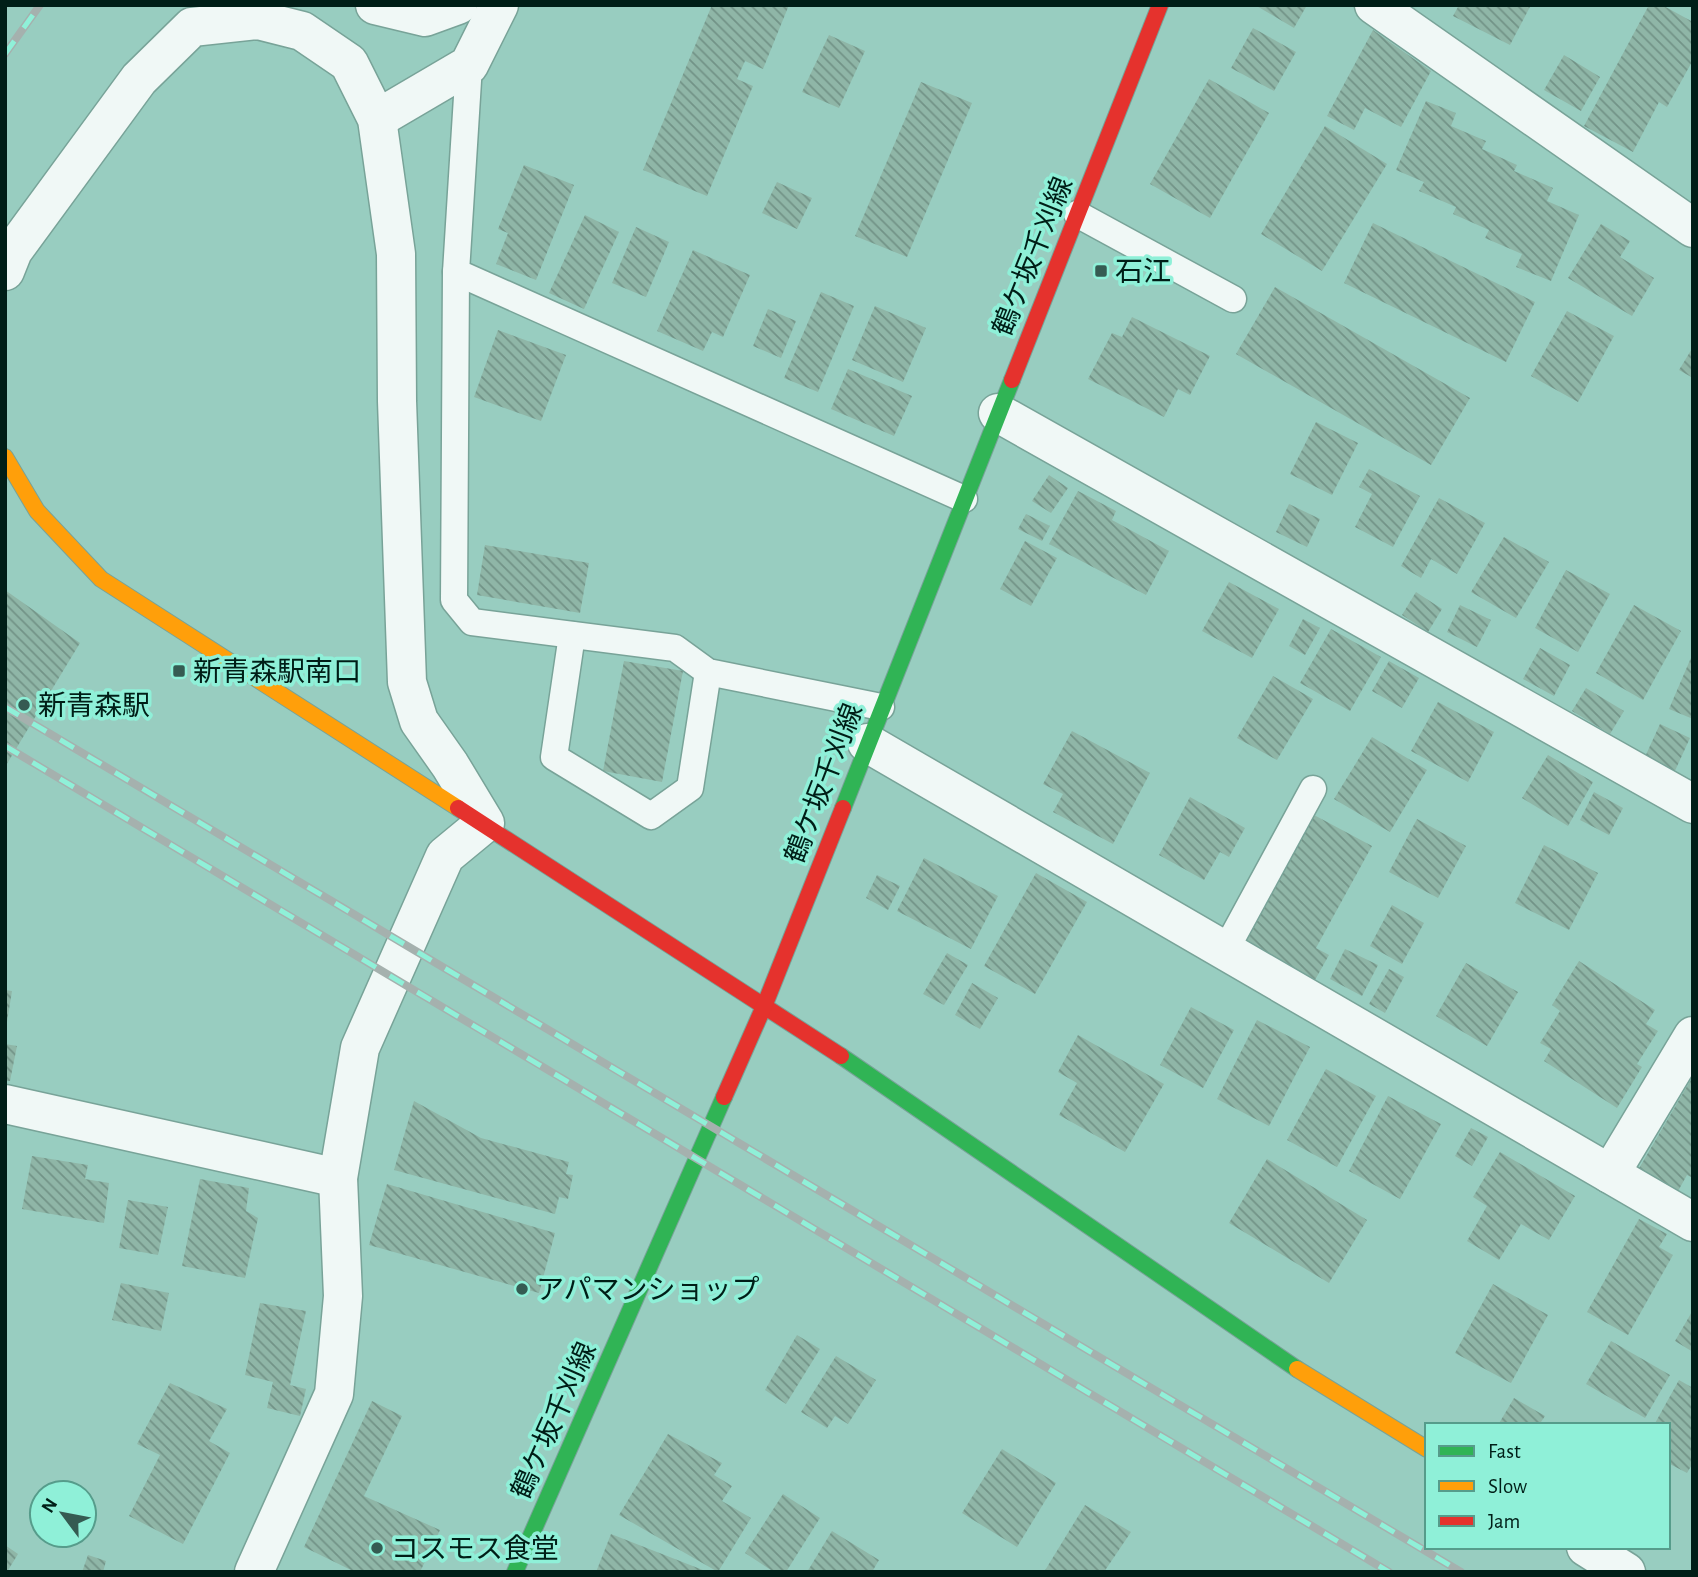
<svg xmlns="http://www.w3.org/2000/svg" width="1698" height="1577" viewBox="0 0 1698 1577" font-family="'Alegreya Sans','Noto Sans JP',sans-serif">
	<defs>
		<pattern id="building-back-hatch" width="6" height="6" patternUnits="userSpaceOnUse" patternTransform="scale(1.75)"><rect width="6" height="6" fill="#8fb6a7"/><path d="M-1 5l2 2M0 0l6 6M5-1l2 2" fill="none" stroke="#729387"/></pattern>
	</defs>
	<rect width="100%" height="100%" fill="#98cdc0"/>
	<g fill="url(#building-back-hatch)">
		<polygon points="712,5 789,5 763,69 745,61 737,79 753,86 707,196 643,170"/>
		<polygon points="1255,5 1307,5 1294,28"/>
		<polygon points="1459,5 1531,5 1510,45 1453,16"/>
		<polygon points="1649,5 1662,5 1693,22 1693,60 1667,107 1659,102 1633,152 1584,126"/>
		<polygon points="1253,28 1296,52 1274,91 1231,68"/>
		<polygon points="1373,30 1431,71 1401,127 1365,108 1354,130 1327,116"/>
		<polygon points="829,35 865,51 839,108 802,92"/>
		<polygon points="1564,55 1600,77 1581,111 1544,90"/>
		<polygon points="1209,79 1269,113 1210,218 1150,184"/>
		<polygon points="921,82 972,103 907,257 855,236"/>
		<polygon points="1426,101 1456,113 1451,126 1486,141 1482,149 1517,165 1514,171 1553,188 1547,201 1579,215 1551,281 1516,267 1522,254 1485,238 1489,230 1453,214 1456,207 1419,191 1424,182 1396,170"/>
		<polygon points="1325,126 1387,164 1322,271 1261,234"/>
		<polygon points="524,165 574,185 536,280 496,264 508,233 498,229"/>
		<polygon points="777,182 812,198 797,229 762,213"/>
		<polygon points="585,215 619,232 584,309 549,293"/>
		<polygon points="1373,223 1535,302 1506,362 1344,283"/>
		<polygon points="1601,224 1630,241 1620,257 1654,278 1632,316 1568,278"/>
		<polygon points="636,227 669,242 646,297 612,283"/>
		<polygon points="693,250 750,275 723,337 712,332 703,351 657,331"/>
		<polygon points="1275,287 1470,398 1431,465 1236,354"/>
		<polygon points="821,292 854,306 818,392 784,378"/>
		<polygon points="875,306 926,328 903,382 852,360"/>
		<polygon points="768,309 796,321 781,358 753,346"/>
		<polygon points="1567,311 1614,336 1578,402 1531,376"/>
		<polygon points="1132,317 1210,356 1190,395 1178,389 1164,417 1088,379 1112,333 1122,337"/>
		<polygon points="498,330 566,355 541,421 474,397"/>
		<polygon points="1693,347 1693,378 1679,370"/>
		<polygon points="848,369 912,396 894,436 831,409"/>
		<polygon points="1316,422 1358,443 1332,495 1290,474"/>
		<polygon points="1369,469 1420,496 1393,547 1355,527 1372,494 1359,487"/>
		<polygon points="1049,475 1068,488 1051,513 1032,501"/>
		<polygon points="1078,491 1116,511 1112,520 1169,551 1146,595 1049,544"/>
		<polygon points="1439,498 1485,523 1457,574 1431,559 1421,578 1401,566"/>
		<polygon points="1289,504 1320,519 1307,547 1276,532"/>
		<polygon points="1026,514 1050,526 1042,541 1018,529"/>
		<polygon points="1504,537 1549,562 1516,618 1471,592"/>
		<polygon points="1025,541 1057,558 1031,606 1000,589"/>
		<polygon points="485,545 589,563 580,613 477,595"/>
		<polygon points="1566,570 1610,594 1578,652 1535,628"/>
		<polygon points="1229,582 1279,609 1252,658 1202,631"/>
		<polygon points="5,590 80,643 5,767"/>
		<polygon points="1416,592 1442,609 1428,632 1402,615"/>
		<polygon points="1460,605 1491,620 1477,647 1447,632"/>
		<polygon points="1634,605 1681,631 1643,700 1596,673"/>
		<polygon points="1303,619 1320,628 1305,655 1289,646"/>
		<polygon points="1331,629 1381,657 1350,711 1300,683"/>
		<polygon points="1540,648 1570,665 1554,696 1523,679"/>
		<polygon points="1693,653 1693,719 1669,709"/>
		<polygon points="624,661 683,671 662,782 603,771"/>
		<polygon points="1389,661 1419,678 1402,708 1372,691"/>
		<polygon points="1273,676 1313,699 1277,760 1237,738"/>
		<polygon points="1586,688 1624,711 1610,734 1572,711"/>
		<polygon points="1438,702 1494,732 1468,782 1411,751"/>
		<polygon points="1660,724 1690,738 1674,773 1644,759"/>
		<polygon points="1072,731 1150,773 1113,844 1053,812 1063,794 1043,784"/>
		<polygon points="1372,737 1427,770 1390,832 1334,799"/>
		<polygon points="1548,755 1593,782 1568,826 1522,798"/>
		<polygon points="1594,792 1623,808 1609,835 1580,820"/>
		<polygon points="1190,797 1245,828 1229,857 1220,852 1204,880 1159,855"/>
		<polygon points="1314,815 1372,846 1316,948 1329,955 1315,980 1245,943"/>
		<polygon points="1417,819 1466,846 1438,898 1389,872"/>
		<polygon points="1544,845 1598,873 1569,930 1515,903"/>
		<polygon points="924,858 998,896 971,949 897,911"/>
		<polygon points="1036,873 1087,902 1035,994 984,966"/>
		<polygon points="877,875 900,886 888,910 866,898"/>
		<polygon points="1392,905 1424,923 1402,964 1370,946"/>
		<polygon points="1345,949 1378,965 1362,996 1330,979"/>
		<polygon points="947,953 968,965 944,1005 923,994"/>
		<polygon points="1579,961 1655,1010 1646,1024 1658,1031 1637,1064 1642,1067 1617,1108 1544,1061 1551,1049 1540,1043 1560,1011 1552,1005"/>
		<polygon points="1466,963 1518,992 1487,1046 1436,1016"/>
		<polygon points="1389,969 1404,977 1385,1013 1369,1004"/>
		<polygon points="972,983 998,998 980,1029 955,1015"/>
		<polygon points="5,990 12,991 7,1022 5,1022"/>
		<polygon points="1191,1007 1234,1030 1203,1088 1160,1065"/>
		<polygon points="1257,1020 1310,1047 1269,1126 1217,1099"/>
		<polygon points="1078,1035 1164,1084 1125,1152 1059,1115 1077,1083 1058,1072"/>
		<polygon points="5,1044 17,1046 10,1081 5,1081"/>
		<polygon points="1326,1069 1376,1096 1337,1167 1287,1140"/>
		<polygon points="1693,1076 1693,1178 1687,1175 1677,1193 1638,1170"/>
		<polygon points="1388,1096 1441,1124 1400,1199 1349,1171"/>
		<polygon points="414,1101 481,1138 569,1162 566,1174 573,1175 568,1199 559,1197 555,1214 394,1170"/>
		<polygon points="1471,1128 1488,1137 1472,1166 1455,1156"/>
		<polygon points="1500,1152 1575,1196 1549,1240 1521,1224 1499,1260 1467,1241 1487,1206 1473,1197"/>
		<polygon points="32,1156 88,1165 85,1179 109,1183 104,1223 22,1209"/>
		<polygon points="1267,1159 1367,1220 1329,1283 1229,1223"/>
		<polygon points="200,1179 249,1188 246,1211 258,1218 245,1278 182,1266"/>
		<polygon points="387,1184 555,1233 539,1293 369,1245"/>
		<polygon points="128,1200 168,1207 158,1255 119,1248"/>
		<polygon points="1639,1219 1667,1234 1659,1247 1673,1255 1628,1335 1587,1312"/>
		<polygon points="121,1283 169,1293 161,1331 112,1320"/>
		<polygon points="1493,1284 1548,1315 1511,1383 1455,1353"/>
		<polygon points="260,1303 306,1311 290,1385 306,1389 300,1416 267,1408 273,1382 245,1375"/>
		<polygon points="1693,1310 1693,1352 1675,1341"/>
		<polygon points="797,1335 820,1349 786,1404 765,1390"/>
		<polygon points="1611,1341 1670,1375 1645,1418 1586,1384"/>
		<polygon points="836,1356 876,1380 848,1424 835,1416 827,1428 801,1412"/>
		<polygon points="1679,1380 1693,1388 1693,1463 1687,1473 1668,1463 1668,1425 1654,1425"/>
		<polygon points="170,1383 227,1409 209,1441 230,1453 183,1544 129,1516 160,1455 137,1444"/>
		<polygon points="1514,1398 1545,1416 1539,1425 1498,1425"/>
		<polygon points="372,1401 402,1416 364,1496 440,1530 420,1572 355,1572 304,1547"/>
		<polygon points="668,1434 722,1463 714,1475 732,1486 722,1501 751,1518 718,1572 619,1515"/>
		<polygon points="1002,1449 1056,1483 1017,1547 962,1513"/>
		<polygon points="783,1494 820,1518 786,1572 774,1572 745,1553"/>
		<polygon points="1085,1505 1131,1532 1104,1572 1044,1572"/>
		<polygon points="832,1531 879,1560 872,1572 807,1572"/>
		<polygon points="611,1534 708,1572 596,1572"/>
		<polygon points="5,1545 18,1554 7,1572 5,1572"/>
		<polygon points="88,1555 106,1561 103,1572 82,1572"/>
	</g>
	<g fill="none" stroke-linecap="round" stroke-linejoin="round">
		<g stroke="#78a398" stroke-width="29">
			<g id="lane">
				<polyline points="469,65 456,272 964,499"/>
				<polyline points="1077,214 1233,299"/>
				<polyline points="456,272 454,600 472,622 675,648 708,672 881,707"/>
				<polyline points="572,635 554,757 651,816 690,788 708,672"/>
				<polyline points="1225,951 1313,789"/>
			</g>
		</g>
		<g stroke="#78a398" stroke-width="41">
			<g id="street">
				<polyline points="375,5 425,17 458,5"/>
				<polyline points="1374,5 1693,228"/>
				<polyline points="377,119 469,65 499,5"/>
				<polyline points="5,271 13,251 139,79 192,27 258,20 302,31 349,63 377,119 396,254 397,401 407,682 419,721 450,765 485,823 445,856 360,1048 338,1178 343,1296 334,1394 254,1572"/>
				<polyline points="998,413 1693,804"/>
				<polyline points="867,743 1693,1222"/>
				<polyline points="5,1104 338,1178"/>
				<polyline points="1610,1174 1693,1036"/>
				<polyline points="1586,1547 1626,1572"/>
			</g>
		</g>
		<g stroke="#78a398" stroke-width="18">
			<g id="fast">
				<polyline points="843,808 1012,380"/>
				<polyline points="841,1056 1297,1369"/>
				<polyline points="515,1572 724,1097"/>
			</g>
		</g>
		<g stroke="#78a398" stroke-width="18">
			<g id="slow">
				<polyline points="5,457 37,511 101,579 458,808"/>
				<polyline points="1297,1369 1427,1449"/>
			</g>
		</g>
		<g stroke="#78a398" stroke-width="18">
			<g id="jam">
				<polyline points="1012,380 1160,5"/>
				<polyline points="458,808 841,1056"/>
				<polyline points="724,1097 765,1004 843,808"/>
			</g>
		</g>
		<use href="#lane" stroke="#f0f8f6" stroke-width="26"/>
		<use href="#street" stroke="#f0f8f6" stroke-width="38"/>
		<use href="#fast" stroke="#30b455" stroke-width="16"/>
		<use href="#slow" stroke="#ff9f0a" stroke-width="16"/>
		<use href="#jam" stroke="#e5322d" stroke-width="16"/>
		<g stroke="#a5b1ae" stroke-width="8">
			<g id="rail">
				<polyline points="5,54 40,5"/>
				<polyline points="5,707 1461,1572"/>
				<polyline points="5,746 1389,1572"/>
			</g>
		</g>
		<use href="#rail" stroke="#8ff0d8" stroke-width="5" stroke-dasharray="16" stroke-linecap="butt"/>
	</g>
	<g fill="#355b52" stroke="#8ff0d8" stroke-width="2.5">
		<rect x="1094" y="264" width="14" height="14" rx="3.5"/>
		<rect x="172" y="664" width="14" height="14" rx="3.5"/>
		<circle cx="24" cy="705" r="7"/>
		<circle cx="522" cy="1289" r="7"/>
		<circle cx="377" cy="1548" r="7"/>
	</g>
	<g text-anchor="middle" stroke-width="7" stroke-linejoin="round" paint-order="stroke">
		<g font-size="28" fill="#001e17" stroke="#8ff0d8">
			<text transform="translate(1032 256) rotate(-68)" y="10">鶴ケ坂千刈線</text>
			<text transform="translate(823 783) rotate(-69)" y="10">鶴ケ坂千刈線</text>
			<text transform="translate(553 1420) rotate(-66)" y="10">鶴ケ坂千刈線</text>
		</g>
		<g font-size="28" fill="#001e17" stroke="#8ff0d8" text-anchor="start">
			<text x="1115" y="281">石江</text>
			<text x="193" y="681">新青森駅南口</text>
			<text x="38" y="715">新青森駅</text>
			<text x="536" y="1299">アパマンショップ</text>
			<text x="391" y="1558">コスモス食堂</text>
		</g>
	</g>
	<rect width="1698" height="1577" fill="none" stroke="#001e17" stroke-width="14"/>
	<rect x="1425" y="1423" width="245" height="126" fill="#8ff0d8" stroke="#569c8b" stroke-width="2"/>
	<rect x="1439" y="1446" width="35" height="10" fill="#30b455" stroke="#569c8b" stroke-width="2"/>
	<text x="1488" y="1458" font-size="21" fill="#001e17">Fast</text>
	<rect x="1439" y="1481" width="35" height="10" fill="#ff9f0a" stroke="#569c8b" stroke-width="2"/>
	<text x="1488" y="1493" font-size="21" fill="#001e17">Slow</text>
	<rect x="1439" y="1516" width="35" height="10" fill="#e5322d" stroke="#569c8b" stroke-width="2"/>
	<text x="1488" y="1528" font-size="21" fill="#001e17">Jam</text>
	<g transform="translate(63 1514) rotate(302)"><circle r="33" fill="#8ff0d8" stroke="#569c8b" stroke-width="2"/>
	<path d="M0-5L12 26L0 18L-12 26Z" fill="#355b52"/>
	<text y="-10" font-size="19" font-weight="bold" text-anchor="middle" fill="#001e17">N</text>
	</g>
</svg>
